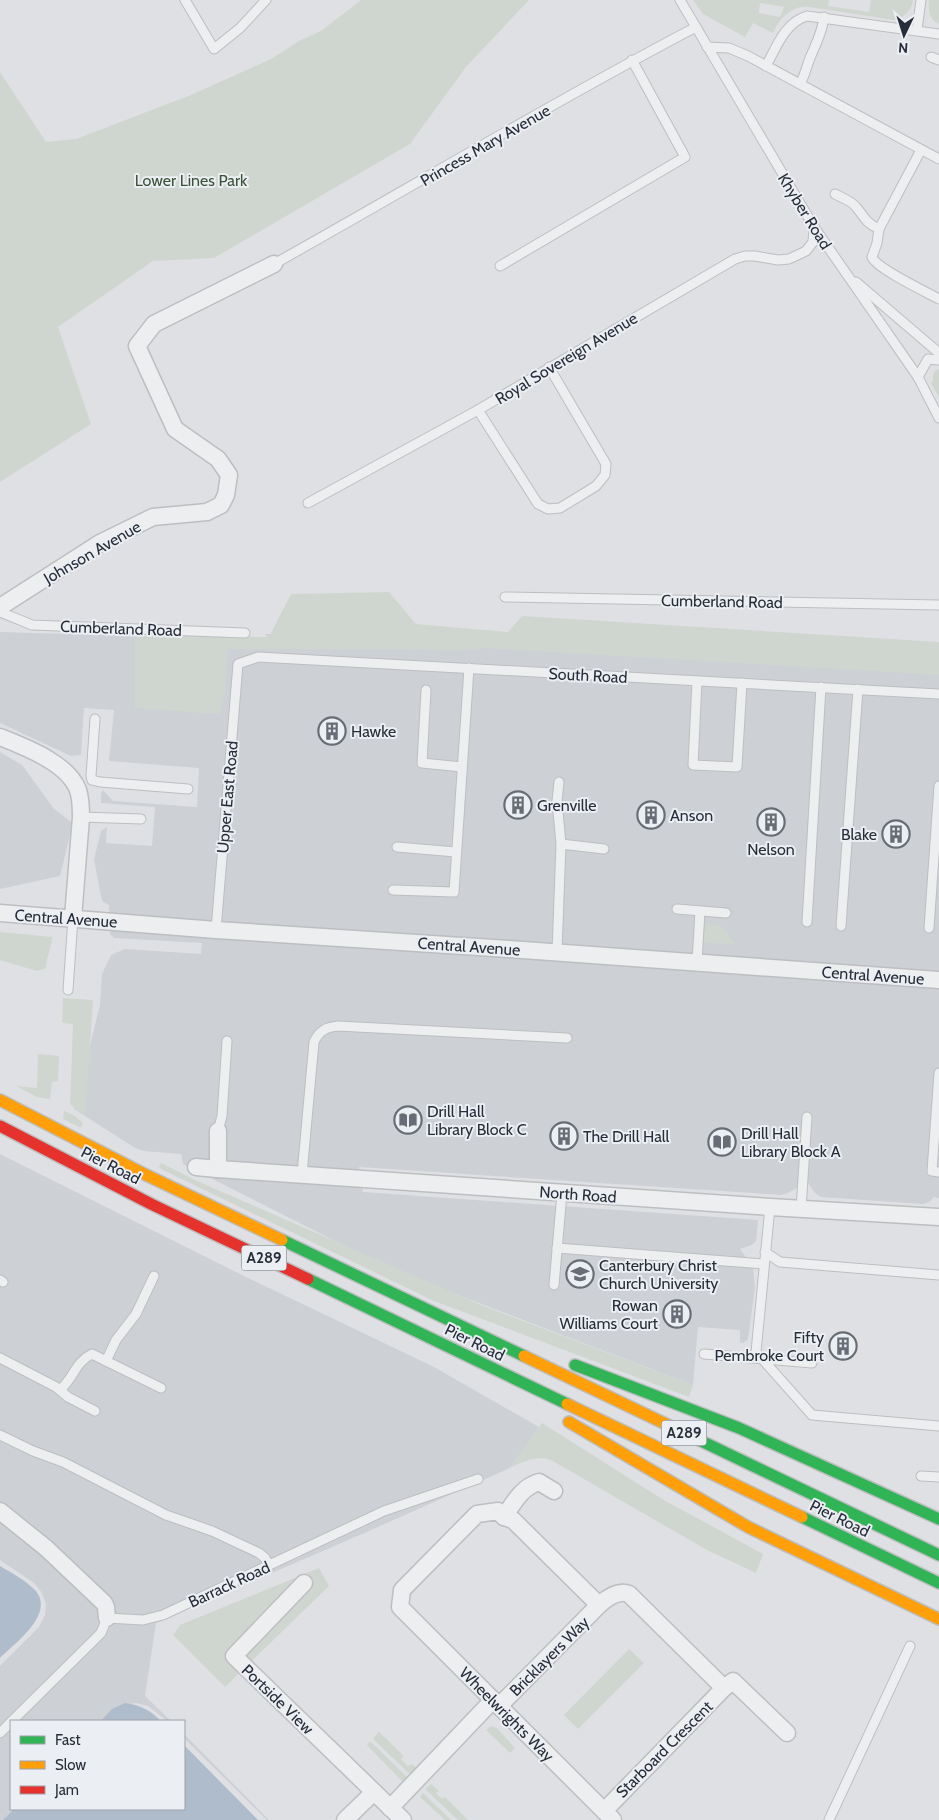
<svg xmlns="http://www.w3.org/2000/svg" width="939" height="1820" viewBox="0 0 939 1820" font-family="Cabin,sans-serif">
	<rect width="100%" height="100%" fill="#dfe0e3"/>
	<g fill="#cdd0d5">
		<polygon points="0,632 135,636 268,637 265,634 597,642 939,665 939,1198 934,1197 929,1202 922,1204 821,1197 815,1193 807,1182 788,1193 781,1195 359,1167 363,1192 758,1220 756,1241 752,1245 740,1249 753,1267 755,1288 748,1339 743,1343 740,1342 740,1330 698,1327 693,1385 424,1282 349,1248 183,1164 181,1154 144,1151 135,1148 74,1109 100,1005 102,974 111,955 125,949 201,954 202,943 114,938 110,934 109,905 102,901 94,859 101,831 107,827 106,843 152,846 155,807 101,803 101,794 103,790 113,801 197,807 199,768 109,761 114,710 84,708 81,755 71,756 0,723"/>
		<polygon points="0,752 22,765 54,809 73,823 60,876 0,889"/>
		<polygon points="0,1154 248,1278 434,1367 539,1427 510,1468 369,1531 156,1623 145,1696 171,1721 167,1721 148,1706 136,1703 122,1705 105,1721 11,1721 11,1809 18,1809 7,1820 0,1820 0,1666 39,1627 45,1615 46,1604 42,1593 34,1583 0,1560"/>
		<polygon points="184,1734 269,1820 267,1820 184,1738"/>
	</g>
	<g fill="#cfd6cf" fill-rule="evenodd">
		<polygon points="361,0 529,0 466,67 410,144 214,258 153,261 58,327 91,424 0,482 0,72 46,142 76,139 191,95 271,59 299,41 321,31"/>
		<path d="M 693,0 L 829,0 L 828,6 L 869,12 L 871,0 L 913,0 C 912,11 904,17 894,20 L 809,7 C 792,5 780,18 773,33 L 753,23 L 745,37 L 703,14 ZM 760,3 L 784,7 L 780,17 L 759,13 Z"/>
		<path d="M 929,0 L 939,0 L 939,24 C 929,20 928,10 929,0 Z"/>
		<polygon points="939,369 939,397 931,383 933,381 933,375 935,371"/>
		<polygon points="389,592 416,624 508,632 522,616 939,642 939,675 484,648 467,650 228,649 225,692 219,714 135,708 135,636 269,637 291,594"/>
		<polygon points="704,924 720,925 735,944 702,943"/>
		<path d="M 0,932 L 52,937 C 53,941 46,960 46,968 L 37,971 L 0,960 Z"/>
		<polygon points="63,998 93,1000 85,1116 70,1104 73,1024 62,1023"/>
		<polygon points="38,1054 59,1056 58,1081 52,1082 50,1099 37,1097 16,1086 37,1088"/>
		<polygon points="64,1111 75,1116 83,1123 81,1128 63,1119"/>
		<polygon points="161,1163 195,1180 481,1305 693,1385 689,1397 434,1301 159,1168"/>
		<path d="M 542,1423 L 662,1499 L 763,1554 L 756,1573 L 707,1550 L 551,1460 C 538,1455 522,1462 510,1468 Z"/>
		<polygon points="319,1568 329,1586 225,1687 173,1635 180,1625"/>
		<polygon points="629,1649 644,1663 578,1729 564,1715"/>
		<polygon points="491,1726 497,1728 515,1748 510,1753 486,1730"/>
		<polygon points="379,1732 404,1756 401,1759 408,1766 412,1764 418,1769 411,1775 373,1739"/>
		<polygon points="370,1741 408,1778 404,1783 367,1745"/>
		<polygon points="431,1784 439,1791 436,1793 442,1799 445,1797 468,1820 458,1820 425,1789"/>
		<polygon points="423,1793 451,1820 445,1820 420,1797"/>
	</g>
	<g fill="#afbccb">
		<path d="M 0,1566 C 12,1573 25,1580 35,1590 C 56,1614 15,1643 0,1658 Z"/>
		<path d="M 125,1703 C 140,1705 150,1710 161,1721 L 101,1721 L 112,1709 Z"/>
		<polygon points="184,1745 258,1820 3,1820 14,1809 184,1809"/>
	</g>
	<g fill="none" stroke-linecap="round" stroke-linejoin="round">
		<g stroke="#bdbec1" stroke-width="11">
			<g id="lane">
				<polyline points="185,0 214,49 240,28 266,0"/>
				<polyline points="680,0 814,227 918,377 939,418"/>
				<polyline points="917,30 921,0"/>
				<polyline points="707,47 729,48 748,56 939,159"/>
				<polyline points="931,57 939,60"/>
				<path d="M 766,66 C 776,48 785,22 807,16 L 939,34"/>
				<path d="M 800,84 C 805,75 806,68 810,58 C 816,43 822,34 824,17"/>
				<path d="M 921,150 L 879,229 L 877,243 L 872,257 C 876,268 926,292 939,299"/>
				<path d="M 835,194 C 842,198 852,201 856,207 C 865,217 864,222 879,229"/>
				<path d="M 274,264 C 415,185 553,102 696,27"/>
				<polyline points="500,266 685,157 632,60"/>
				<polyline points="856,282 939,353"/>
				<polyline points="918,377 928,359 939,360"/>
				<polyline points="478,410 538,504 548,509 560,508 596,486 605,475 606,464 549,367"/>
				<polyline points="308,503 478,410 735,259 745,256 755,256 778,260 789,259 806,251 813,242 814,227"/>
				<polyline points="505,597 939,605"/>
				<polyline points="0,612 32,625 245,633"/>
				<polyline points="697,681 693,765 737,767 742,683"/>
				<polyline points="426,690 422,763 462,767"/>
				<polyline points="92,780 100,782 188,789"/>
				<polyline points="92,780 91,776 95,719"/>
				<polyline points="559,782 557,801 561,844"/>
				<polyline points="81,817 141,819"/>
				<polyline points="397,847 456,852"/>
				<polyline points="393,890 454,892 469,668"/>
				<polyline points="677,909 726,913"/>
				<polyline points="807,922 821,687"/>
				<polyline points="841,926 858,689"/>
				<polyline points="929,928 939,786"/>
				<polyline points="216,930 238,664 258,657 939,694"/>
				<polyline points="557,952 561,844 604,849"/>
				<polyline points="697,962 700,911"/>
				<polyline points="68,990 73,918"/>
				<polyline points="939,1073 932,1171 939,1172"/>
				<polyline points="218,1131 222,1116 227,1041"/>
				<path d="M 302,1174 L 314,1042 C 319,1031 326,1027 338,1026 L 567,1038"/>
				<polyline points="770,1207 756,1352 812,1415 939,1426"/>
				<polyline points="801,1209 807,1117"/>
				<polyline points="557,1248 764,1264"/>
				<polyline points="765,1252 780,1262 939,1275"/>
				<polyline points="154,1276 136,1314 116,1340 106,1361 161,1388"/>
				<polyline points="0,1280 3,1282"/>
				<polyline points="554,1285 562,1193"/>
				<polyline points="704,1354 812,1363"/>
				<polyline points="0,1358 56,1387 68,1397 95,1411"/>
				<path d="M 60,1390 C 74,1378 75,1362 92,1354 L 106,1361"/>
				<polyline points="0,1435 33,1451 63,1462 166,1515 212,1531 259,1553 265,1558 269,1565"/>
				<polyline points="921,1476 939,1477"/>
				<polyline points="12,1721 101,1633 107,1618 143,1620 163,1615 384,1511 478,1479"/>
				<polyline points="0,1733 11,1722"/>
				<polyline points="829,1820 910,1646"/>
			</g>
		</g>
		<g stroke="#bdbec1" stroke-width="19">
			<g id="street">
				<polyline points="0,607 100,543 153,517 207,512 221,505 226,495 229,475 218,459 175,429 137,346 154,324 274,264"/>
				<path d="M 0,737 C 25,747 68,763 78,790 C 81,799 81,808 81,817 L 73,918"/>
				<polyline points="0,913 216,930 509,949 939,980"/>
				<polyline points="218,1131 218,1169 770,1207 939,1217"/>
				<polyline points="196,1167 218,1169"/>
				<polyline points="0,1511 46,1548 104,1603 106,1607 107,1618"/>
				<path d="M 504,1517 C 514,1502 522,1487 539,1482 L 554,1491"/>
				<polyline points="304,1583 234,1656 403,1820"/>
				<polyline points="724,1688 733,1681 787,1733"/>
				<polyline points="499,1706 599,1605"/>
				<polyline points="390,1808 493,1700"/>
				<path d="M 604,1811 L 724,1688 L 629,1594 C 619,1590 607,1598 599,1605 L 513,1520 L 504,1517 L 498,1511 L 477,1514 L 402,1590 L 400,1607 L 613,1820"/>
				<polyline points="345,1820 374,1792"/>
			</g>
		</g>
		<g stroke="#bbbdc0" stroke-width="14">
			<g id="fast">
				<polyline points="282,1240 524,1356"/>
				<polyline points="308,1279 567,1404"/>
				<polyline points="575,1365 739,1428 939,1519"/>
				<polyline points="697,1439 939,1555"/>
				<polyline points="802,1517 939,1583"/>
			</g>
		</g>
		<g stroke="#bbbdc0" stroke-width="14">
			<g id="slow">
				<polyline points="0,1100 142,1173 282,1240"/>
				<polyline points="524,1356 697,1439"/>
				<polyline points="567,1404 802,1517"/>
				<polyline points="569,1422 748,1527 939,1619"/>
			</g>
		</g>
		<g stroke="#bbbdc0" stroke-width="14">
			<polyline id="jam" points="0,1126 151,1204 308,1279"/>
		</g>
		<use href="#lane" stroke="#edeef0" stroke-width="9"/>
		<use href="#street" stroke="#edeef0" stroke-width="16"/>
		<use href="#fast" stroke="#30b455" stroke-width="11"/>
		<use href="#slow" stroke="#ff9f0a" stroke-width="11"/>
		<use href="#jam" stroke="#e5322d" stroke-width="11"/>
	</g>
	<defs>
		<g id="building-ring" transform="scale(1.4375)"><circle r="9.5" fill="#ebeef3" stroke="#686c74" stroke-width="1.5"/><path d="M-4-6H4V6H1V3H-1V6H-4ZM-2.5-4.3h1.7v1.8h-1.7ZM.8-4.3h1.7v1.8H.8ZM-2.5-1h1.7V.8h-1.7ZM.8-1h1.7V.8H.8Z" fill="#686c74"/></g>
		<g id="library-ring" transform="scale(1.4375)"><circle r="9.5" fill="#ebeef3" stroke="#686c74" stroke-width="1.5"/><path d="M-6-4Q-3-5.5-.7-3.5V5Q-3 3-6 4ZM6-4Q3-5.5 .7-3.5V5Q3 3 6 4Z" fill="#686c74"/></g>
		<g id="university-ring" transform="scale(1.4375)"><circle r="9.5" fill="#ebeef3" stroke="#686c74" stroke-width="1.5"/><path d="M0-5L7-2L0 1L-7-2ZM-4 1L0 2.5L4 1V4Q0 6-4 4Z" fill="#686c74"/></g>
	</defs>
	<g fill-rule="evenodd">
		<use href="#building-ring" x="332" y="731"/>
		<use href="#building-ring" x="518" y="805"/>
		<use href="#building-ring" x="651" y="815"/>
		<use href="#building-ring" x="771" y="822"/>
		<use href="#building-ring" x="896" y="834"/>
		<use href="#library-ring" x="408" y="1120"/>
		<use href="#building-ring" x="564" y="1136"/>
		<use href="#library-ring" x="722" y="1142"/>
		<use href="#university-ring" x="580" y="1274"/>
		<use href="#building-ring" x="677" y="1314"/>
		<use href="#building-ring" x="843" y="1346"/>
	</g>
	<g text-anchor="middle" stroke-width="4" stroke-linejoin="round" paint-order="stroke">
		<g fill="#ebeef3" stroke="#626871" stroke-width="1">
			<rect x="241.5" y="1245.5" width="45" height="25" rx="4"/>
			<rect x="661.5" y="1420.5" width="45" height="25" rx="4"/>
		</g>
		<g font-size="15" font-weight="bold" fill="#282e39">
			<text x="264" y="1263">A289</text>
			<text x="684" y="1438">A289</text>
		</g>
		<g font-size="16" fill="#282e39" stroke="#ebeef3">
			<text transform="translate(485 145) rotate(-30)" y="6">Princess Mary Avenue</text>
			<text transform="translate(805 211) rotate(58)" y="6">Khyber Road</text>
			<text transform="translate(566 358) rotate(-31)" y="6">Royal Sovereign Avenue</text>
			<text transform="translate(92 552) rotate(-30)" y="6">Johnson Avenue</text>
			<text transform="translate(722 601) rotate(1)" y="6">Cumberland Road</text>
			<text transform="translate(121 628) rotate(2)" y="6">Cumberland Road</text>
			<text transform="translate(588 675) rotate(3)" y="6">South Road</text>
			<text transform="translate(227 797) rotate(-85)" y="6">Upper East Road</text>
			<text transform="translate(66 918) rotate(4)" y="6">Central Avenue</text>
			<text transform="translate(469 946) rotate(4)" y="6">Central Avenue</text>
			<text transform="translate(873 975) rotate(4)" y="6">Central Avenue</text>
			<text transform="translate(111 1165) rotate(27)" y="6">Pier Road</text>
			<text transform="translate(578 1194) rotate(4)" y="6">North Road</text>
			<text transform="translate(475 1342) rotate(26)" y="6">Pier Road</text>
			<text transform="translate(840 1518) rotate(26)" y="6">Pier Road</text>
			<text transform="translate(229 1584) rotate(-25)" y="6">Barrack Road</text>
			<text transform="translate(549 1656) rotate(-45)" y="6">Bricklayers Way</text>
			<text transform="translate(278 1699) rotate(44)" y="6">Portside View</text>
			<text transform="translate(507 1714) rotate(45)" y="6">Wheelwrights Way</text>
			<text transform="translate(664 1749) rotate(-45)" y="6">Starboard Crescent</text>
		</g>
		<g font-size="16" fill="#3b5337" stroke="#ebeef3">
			<text x="191" y="186">Lower Lines Park</text>
		</g>
		<g font-size="16" fill="#282e39" stroke="#ebeef3" text-anchor="start">
			<text x="351" y="737">Hawke</text>
			<text x="537" y="811">Grenville</text>
			<text x="670" y="821">Anson</text>
			<text x="877" y="840" text-anchor="end">Blake</text>
			<text x="771" y="855" text-anchor="middle">Nelson</text>
			<text x="427" y="1117">Drill Hall<tspan x="427" dy="18">Library Block C</tspan></text>
			<text x="741" y="1139">Drill Hall<tspan x="741" dy="18">Library Block A</tspan></text>
			<text x="583" y="1142">The Drill Hall</text>
			<text x="599" y="1271">Canterbury Christ<tspan x="599" dy="18">Church University</tspan></text>
			<text x="658" y="1311" text-anchor="end">Rowan<tspan x="658" dy="18">Williams Court</tspan></text>
			<text x="824" y="1343" text-anchor="end">Fifty<tspan x="824" dy="18">Pembroke Court</tspan></text>
		</g>
	</g>
	<rect x="10" y="1720" width="175" height="90" fill="#ebeef3" stroke="#9da1a9"/>
	<rect x="20" y="1736" width="25" height="8" fill="#30b455" stroke="#9da1a9"/>
	<text x="55" y="1745" font-size="15" fill="#282e39">Fast</text>
	<rect x="20" y="1761" width="25" height="8" fill="#ff9f0a" stroke="#9da1a9"/>
	<text x="55" y="1770" font-size="15" fill="#282e39">Slow</text>
	<rect x="20" y="1786" width="25" height="8" fill="#e5322d" stroke="#9da1a9"/>
	<text x="55" y="1795" font-size="15" fill="#282e39">Jam</text>
	<g transform="translate(904 35) rotate(184)" stroke="#ebeef3" stroke-width="4" paint-order="stroke">
	<path d="M0-4L9 19L0 12L-9 19Z" fill="#282e39"/>
	<text y="-8" font-size="14" font-weight="bold" text-anchor="middle" fill="#282e39">N</text>
	</g>
</svg>
